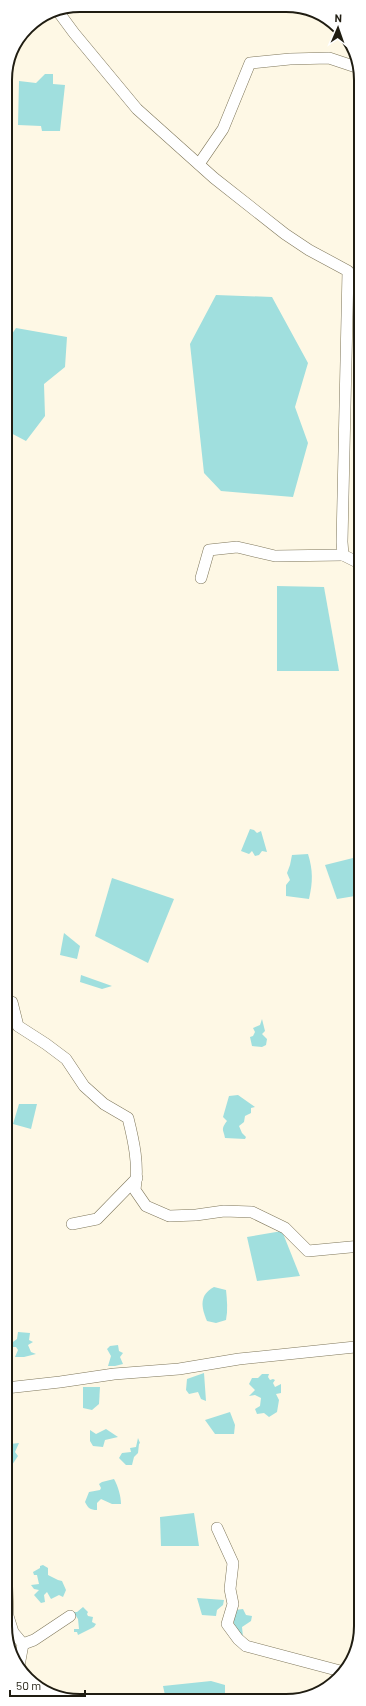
<svg xmlns="http://www.w3.org/2000/svg" width="366" height="1706" viewBox="0 0 366 1706" font-family="Barlow,sans-serif">
	<rect width="100%" height="100%" fill="#fef8e5"/>
	<g fill="#a0dfde">
		<polygon points="45,74 53,74 53,84 65,85 60,131 42,131 41,126 18,125 19,81 36,83"/>
		<polygon points="216,295 272,297 308,363 295,407 308,443 293,497 221,491 204,473 190,344"/>
		<polygon points="16,328 67,337 65,367 44,384 45,416 26,441 5,430 5,344"/>
		<polygon points="277,586 324,587 339,671 277,671"/>
		<polygon points="5,728 10,729 11,773 5,772"/>
		<polygon points="250,829 254,830 257,833 261,831 267,852 262,851 259,855 255,856 252,851 249,854 241,851"/>
		<path d="M 308,854 C 313,870 313,882 309,899 L 286,896 L 286,885 L 290,880 L 287,873 L 290,865 L 292,855 Z"/>
		<polygon points="361,856 361,895 337,899 325,865"/>
		<polygon points="112,878 174,899 148,963 95,936"/>
		<polygon points="64,933 80,946 77,959 60,955"/>
		<polygon points="81,975 112,986 102,989 80,982"/>
		<polygon points="262,1019 265,1031 262,1034 267,1039 266,1045 262,1047 252,1046 250,1037 253,1036 255,1032 253,1028 260,1025"/>
		<path d="M 238,1095 L 255,1107 L 251,1108 L 251,1113 L 245,1116 L 244,1122 L 239,1126 L 242,1133 L 246,1137 L 245,1139 L 225,1138 C 224,1130 220,1130 227,1121 L 223,1117 L 229,1096 Z"/>
		<polygon points="19,1104 37,1104 31,1129 13,1124"/>
		<polygon points="282,1231 300,1276 257,1281 247,1237"/>
		<path d="M 214,1287 L 226,1290 C 227,1300 228,1310 226,1320 L 216,1323 L 207,1321 C 201,1307 199,1295 214,1287 Z"/>
		<polygon points="18,1332 30,1333 29,1340 33,1342 28,1345 31,1352 36,1354 24,1357 15,1357 18,1350 16,1347 6,1347 17,1339"/>
		<polygon points="118,1345 119,1351 123,1353 120,1357 123,1364 115,1366 108,1366 111,1356 107,1349 110,1346"/>
		<polygon points="204,1373 206,1401 201,1399 198,1392 189,1394 186,1390 187,1379"/>
		<polygon points="262,1374 269,1374 268,1377 270,1380 273,1379 275,1380 273,1383 275,1387 281,1384 281,1393 276,1394 279,1400 277,1412 269,1417 264,1413 257,1414 255,1409 260,1406 261,1398 255,1395 249,1396 255,1390 249,1384 252,1378 258,1378"/>
		<polygon points="83,1387 100,1387 99,1404 92,1410 83,1408"/>
		<polygon points="230,1412 235,1425 234,1434 215,1434 205,1420"/>
		<polygon points="106,1429 118,1437 105,1440 103,1447 93,1446 90,1441 90,1430 96,1434"/>
		<polygon points="6,1437 10,1444 19,1443 15,1452 18,1456 10,1468 7,1461 6,1462"/>
		<polygon points="138,1438 140,1443 139,1444 138,1453 134,1457 132,1465 126,1465 119,1458 122,1453 131,1452 130,1448 136,1447"/>
		<path d="M 114,1479 C 118,1486 121,1496 121,1504 L 112,1504 L 101,1499 L 97,1503 L 97,1510 C 90,1510 88,1508 85,1502 L 89,1492 L 100,1490 L 101,1488 L 99,1484 L 102,1482 Z"/>
		<polygon points="194,1513 199,1546 161,1546 160,1517"/>
		<polygon points="43,1565 48,1568 48,1575 58,1580 62,1581 66,1590 63,1597 59,1595 51,1599 47,1592 44,1595 45,1602 41,1603 34,1595 39,1590 34,1589 31,1585 39,1584 37,1575 34,1575 33,1572 40,1568 40,1566"/>
		<polygon points="197,1598 224,1600 223,1605 217,1610 216,1616 202,1615"/>
		<polygon points="83,1607 88,1612 87,1614 88,1616 93,1617 92,1622 96,1624 94,1627 78,1635 77,1632 74,1632 74,1629 79,1629 78,1619 76,1616 71,1620 70,1612 77,1612"/>
		<path d="M 243,1609 L 246,1615 L 252,1616 L 251,1621 L 242,1627 L 243,1637 C 233,1628 233,1623 235,1610 Z"/>
		<polygon points="211,1681 225,1685 225,1700 166,1700 163,1686"/>
	</g>
	<g fill="none" stroke-linecap="round" stroke-linejoin="round">
		<g stroke="#7f775b" stroke-width="12">
			<g id="minor">
				<polyline points="57,10 74,33 137,109 214,178 285,234 309,250 348,271 342,542 343,555 361,564"/>
				<polyline points="199,164 223,129 250,63 290,59 329,58 359,68"/>
				<polyline points="201,578 209,550 237,547 275,556 343,555"/>
				<path d="M 5,1000 L 12,1002 L 18,1026 L 46,1044 L 66,1059 L 84,1086 L 104,1104 L 128,1118 C 134,1142 139,1165 135,1190 L 146,1206 L 169,1216 L 196,1215 L 224,1211 L 252,1212 L 285,1228 L 308,1251 L 361,1246"/>
				<polyline points="72,1224 97,1219 137,1178"/>
				<polyline points="6,1388 60,1382 114,1374 179,1369 239,1359 355,1347 361,1349"/>
				<polyline points="217,1528 233,1563 230,1589 233,1604 227,1624 238,1639 246,1646 344,1672"/>
				<polyline points="6,1557 8,1616 13,1632 23,1644 19,1666"/>
				<polyline points="23,1644 34,1640 70,1616"/>
			</g>
		</g>
		<use href="#minor" stroke="#fff" stroke-width="11"/>
	</g>
	<path d="M0 0H366V1706H0ZM80 12H286A68 68 0 0 1 354 80V1626A68 68 0 0 1 286 1694H80A68 68 0 0 1 12 1626V80A68 68 0 0 1 80 12Z" fill="#fff" fill-rule="evenodd"/>
	<path fill="none" stroke="#201d12" stroke-width="2" d="M80 12H286A68 68 0 0 1 354 80V1626A68 68 0 0 1 286 1694H80A68 68 0 0 1 12 1626V80A68 68 0 0 1 80 12Z"/>
	<g transform="translate(338 28) rotate(2)" stroke="#ffffff" stroke-width="3" paint-order="stroke">
	<path d="M0-3L7 15L0 10L-7 15Z" fill="#201d12"/>
	<text y="-6" font-size="11" font-weight="bold" text-anchor="middle" fill="#201d12">N</text>
	</g>
	<path d="M10 1690v6h75v-6" fill="none" stroke="#201d12" stroke-width="2"/>
	<text x="16" y="1690" font-size="12" fill="#201d12" stroke="#ffffff" stroke-width="3" paint-order="stroke">50 m</text>
</svg>
